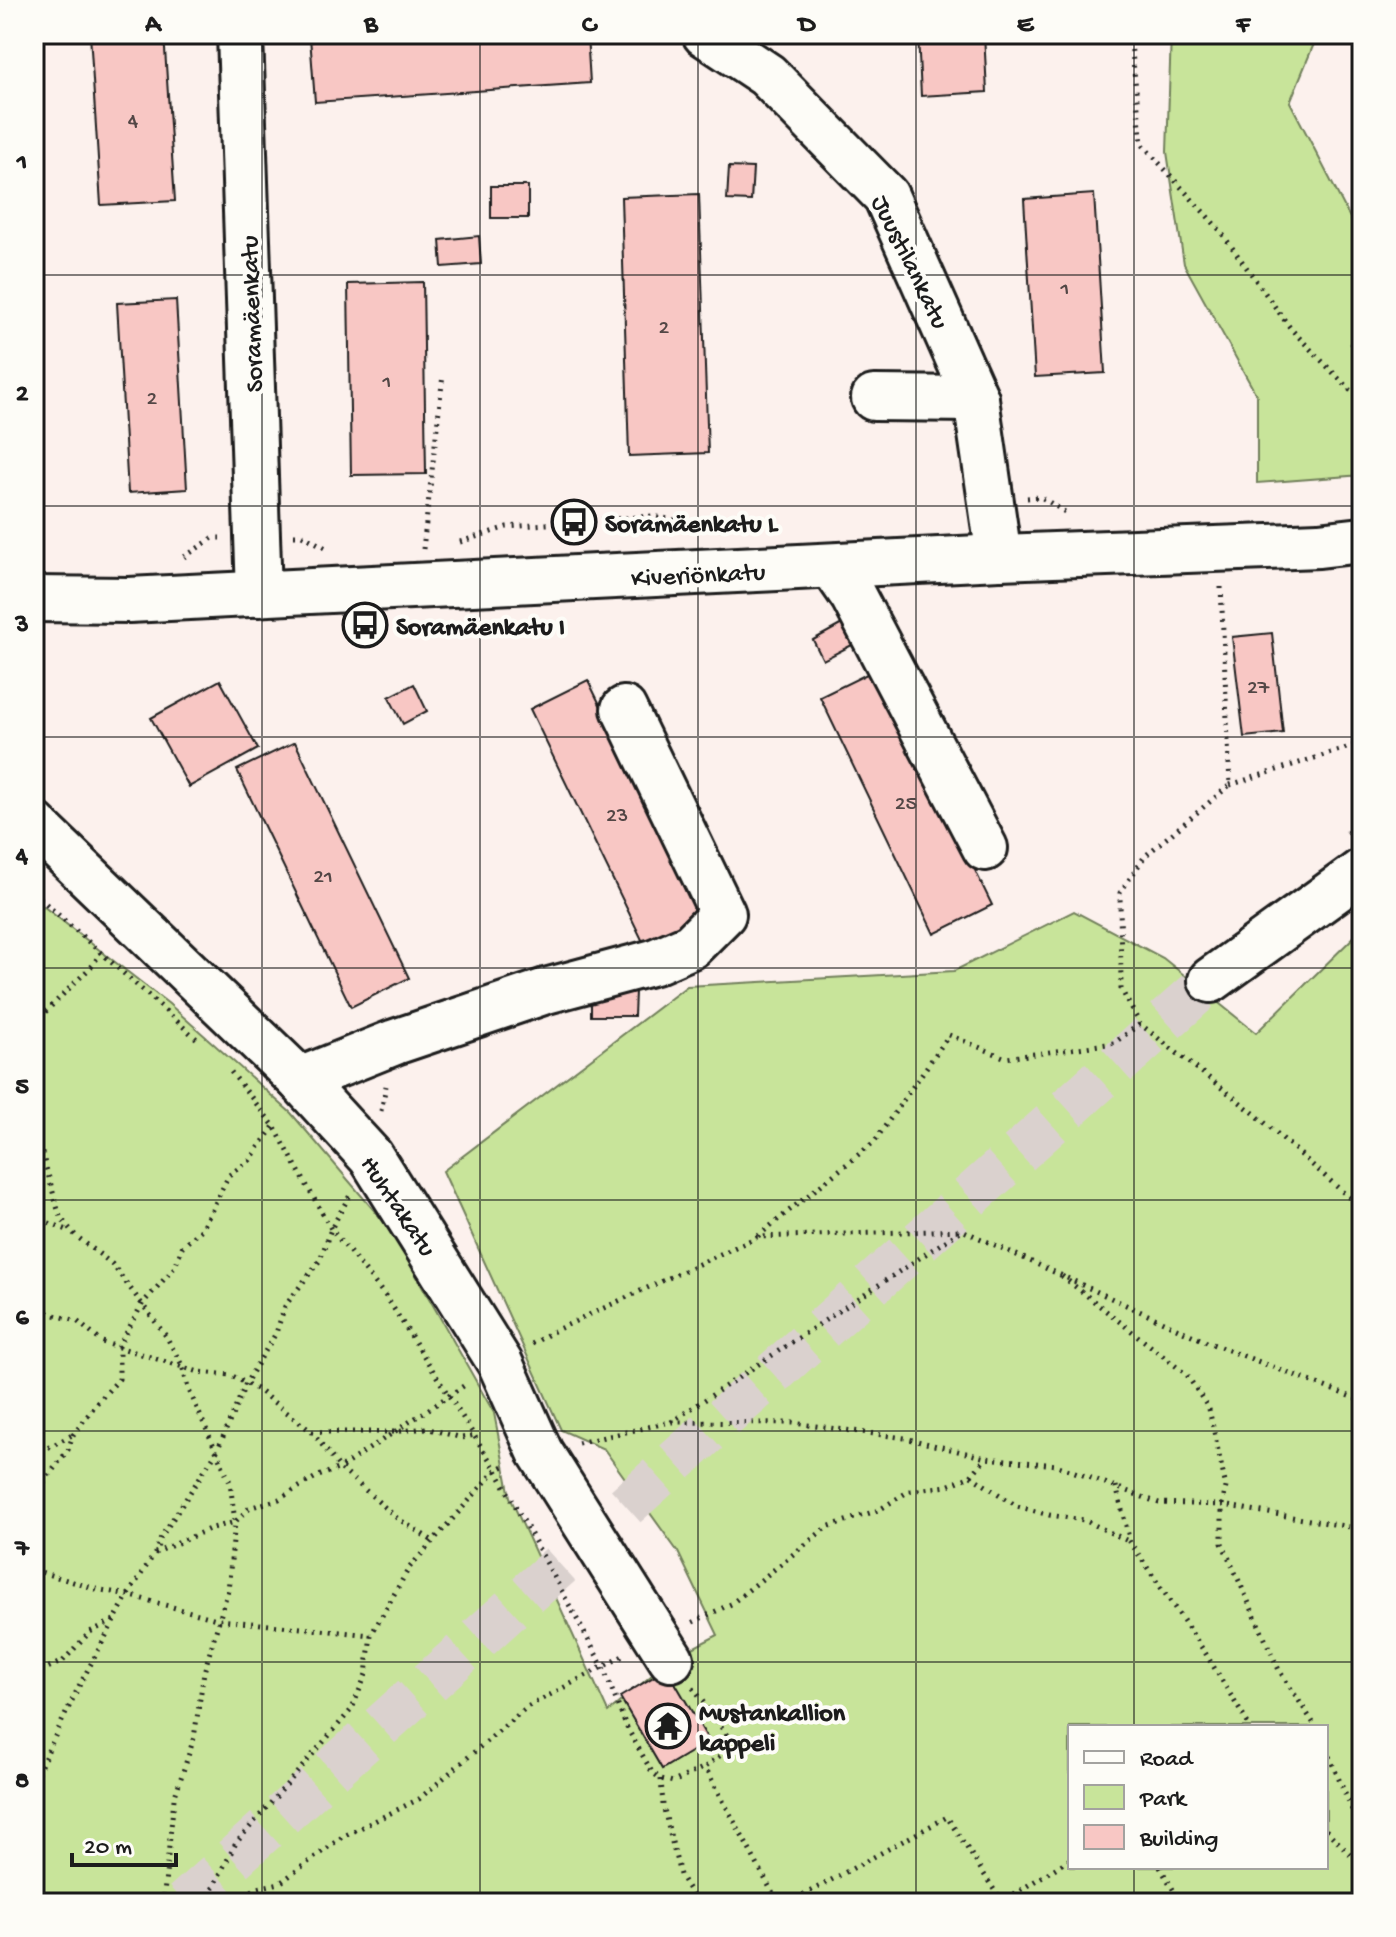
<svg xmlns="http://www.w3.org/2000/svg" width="1396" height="1937" viewBox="0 0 1396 1937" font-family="'Gochi Hand',sans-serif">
	<rect width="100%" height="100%" fill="#fcf1ed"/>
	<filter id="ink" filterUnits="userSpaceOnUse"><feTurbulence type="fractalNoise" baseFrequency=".0125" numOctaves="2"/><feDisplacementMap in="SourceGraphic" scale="16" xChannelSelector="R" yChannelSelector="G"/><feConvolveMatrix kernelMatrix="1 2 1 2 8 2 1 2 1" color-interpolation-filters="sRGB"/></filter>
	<g filter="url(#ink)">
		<g fill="#c8e49a" stroke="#72805b" stroke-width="2" fill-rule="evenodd">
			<polygon points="1171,34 1318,34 1290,102 1362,241 1362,475 1257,483 1257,396 1184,264 1167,152"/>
			<path d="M 34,899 L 169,1004 L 291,1113 L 390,1229 L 494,1413 L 510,1497 L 608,1712 L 671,1659 L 718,1635 L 678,1552 L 604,1449 L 561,1430 L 443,1171 L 687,986 L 954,971 L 1074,911 L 1163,958 L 1256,1033 L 1362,929 L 1362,1903 L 34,1903 ZM 1070,1727 L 1326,1727 L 1326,1867 L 1070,1867 Z"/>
		</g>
		<g fill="#f8c7c4" stroke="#1c1c1c" stroke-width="2">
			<polygon points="90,34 164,34 175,201 101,205"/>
			<polygon points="356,34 587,34 590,83 315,102 310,37"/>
			<polygon points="918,34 984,34 987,92 921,96"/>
			<polygon points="729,167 753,168 751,201 727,200"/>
			<rect x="491" y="186" width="37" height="32"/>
			<polygon points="699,194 708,453 629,456 621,197"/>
			<polygon points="1094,194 1105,373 1035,377 1024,199"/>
			<polygon points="479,236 481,264 442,267 440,240"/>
			<polygon points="423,282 426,474 351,475 348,284"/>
			<polygon points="176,300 187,489 128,493 117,303"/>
			<polygon points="1359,331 1362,333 1362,352 1350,344"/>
			<polygon points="844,623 854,644 823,660 813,640"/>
			<polygon points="1272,633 1283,733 1244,737 1232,637"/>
			<polygon points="877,669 992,905 934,934 820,697"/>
			<polygon points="220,680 258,749 189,787 151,718"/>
			<polygon points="588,680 703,917 645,946 530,709"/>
			<polygon points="414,684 427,711 403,724 389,697"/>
			<polygon points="295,742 409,978 351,1007 237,770"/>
			<polygon points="591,991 635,991 634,1016 591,1016"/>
			<polygon points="667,1669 709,1741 662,1769 620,1697"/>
		</g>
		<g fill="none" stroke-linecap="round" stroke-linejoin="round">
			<polyline stroke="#dad1ce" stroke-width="44" stroke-dasharray="44 22" stroke-linecap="butt" points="184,1903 1211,980"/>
			<g stroke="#1c1c1c" stroke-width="50">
				<g id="minor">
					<polyline points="240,34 259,594"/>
					<polyline points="705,34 767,75 886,196 976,399 999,557"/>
					<polyline points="874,398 976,399"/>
					<polyline points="833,567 853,596 985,848"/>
					<polyline points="34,599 129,600 999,557 1319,545 1362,540"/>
					<polyline points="34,824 300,1080 371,1157 500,1363 540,1452 671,1659"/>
					<polyline points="1211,980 1362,871"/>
					<polyline points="300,1080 395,1042 546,991 654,962 691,946 723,914 624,709"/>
				</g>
			</g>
			<g stroke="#1c1c1c" stroke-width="5" stroke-dasharray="2 6" stroke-linecap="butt">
				<polyline points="1130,34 1142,144 1218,228 1291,329 1350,390 1362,394"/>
				<polyline points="1027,498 1041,497 1068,514"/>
				<polyline points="294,535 302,535 328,549"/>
				<polyline points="460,542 507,527 652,516 726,529"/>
				<polyline points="423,549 443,375"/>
				<polyline points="184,557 213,538 220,538"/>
				<polyline points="1221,587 1230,785 1145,856 1120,893 1121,989 1140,1024 1255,1114 1362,1209"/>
				<polyline points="1230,785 1362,743"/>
				<polyline points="1347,833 1362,822"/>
				<polyline points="34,893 198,1040"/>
				<polyline points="34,1023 93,965 100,953"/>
				<polyline points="231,1072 274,1126 331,1229 387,1298 496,1470 603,1667 626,1726 652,1772 661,1779 673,1782 705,1767"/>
				<polyline points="381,1111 386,1086"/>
				<polyline points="34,1139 42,1153 60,1217 75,1235 112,1264 166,1336 182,1365 188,1388 230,1482 235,1522 228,1590 204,1672 194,1738 174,1799 163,1903"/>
				<polyline points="34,1217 70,1231"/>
				<polyline points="758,1236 874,1142 949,1035 1006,1058 1114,1043 1140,1024"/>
				<polyline points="1062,1276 1187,1375 1209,1409 1226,1487 1222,1505 1222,1543 1279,1670 1316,1727"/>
				<polyline points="34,1305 40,1311 77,1321 102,1342 199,1372 231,1375 258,1390 312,1432 340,1468 397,1518 433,1541"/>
				<polyline points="532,1344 552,1332 757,1237 962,1230"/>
				<polyline points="671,1422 962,1230 1207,1342 1362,1401"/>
				<polyline points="312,1432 395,1432 426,1428 462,1438 475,1435"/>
				<polyline points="578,1443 670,1422 793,1423 905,1438 986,1458 1056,1465 1159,1503 1222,1505 1362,1529"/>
				<polyline points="34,1455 72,1435"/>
				<polyline points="971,1476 1017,1506 1049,1515 1084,1520 1130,1542"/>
				<polyline points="1116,1486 1130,1542 1206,1654 1250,1727"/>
				<polyline points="34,1495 68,1450 73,1435 97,1403 119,1379 119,1346 143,1303 175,1267 182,1247 203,1228 229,1175 250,1160 274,1126"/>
				<polyline points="155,1553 209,1529 235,1522 249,1508 279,1499 316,1477 340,1468 468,1383"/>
				<polyline points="34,1570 96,1589 128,1595 220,1620 371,1635"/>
				<polyline points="693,1622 731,1604 827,1527 879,1510 909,1491 947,1486 971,1476 985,1459"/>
				<polyline points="34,1674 63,1661 90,1632 114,1620"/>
				<polyline points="693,1688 734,1745 705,1767 778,1903"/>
				<polyline points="1326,1749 1362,1833"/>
				<polyline points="661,1779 663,1805 680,1875 697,1903"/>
				<polyline points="34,1780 79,1686 128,1595 155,1553 161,1537 217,1451 246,1383 276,1333 285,1306 320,1260 331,1229 350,1195"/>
				<polyline points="1326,1830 1362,1866"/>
				<polyline points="1160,1867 1181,1903"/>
				<polyline points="34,1890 69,1903"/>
				<polyline points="205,1903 236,1843 352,1709 366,1674 371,1635 409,1568 496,1470 504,1466"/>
				<polyline points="231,1903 257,1888 280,1883 342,1837 419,1799 527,1707 623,1656"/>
				<polyline points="789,1903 947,1817 1002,1902"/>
				<polyline points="1000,1903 1070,1859"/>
			</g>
			<use href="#minor" stroke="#fdfcf7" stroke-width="44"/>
		</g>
	</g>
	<path fill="none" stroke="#1c1c1c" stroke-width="2" stroke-opacity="0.55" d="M 262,34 L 262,1903M 480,34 L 480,1903M 698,34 L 698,1903M 916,34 L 916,1903M 1134,34 L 1134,1727M 34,275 L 1362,275M 34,506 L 1362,506M 34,737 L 1362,737M 34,968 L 1362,968M 34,1200 L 1362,1200M 34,1431 L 1362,1431M 34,1662 L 1362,1662M 1134,1867 L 1134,1903"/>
	<defs>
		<g id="bus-ring" transform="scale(2.3)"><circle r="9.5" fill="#fdfcf7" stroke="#1c1c1c" stroke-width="1.5"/><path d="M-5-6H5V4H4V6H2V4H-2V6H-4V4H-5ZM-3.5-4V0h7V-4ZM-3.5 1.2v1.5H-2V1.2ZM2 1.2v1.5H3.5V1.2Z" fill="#1c1c1c"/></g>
		<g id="temple-ring" transform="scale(2.3)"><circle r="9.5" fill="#fdfcf7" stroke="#1c1c1c" stroke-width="1.5"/><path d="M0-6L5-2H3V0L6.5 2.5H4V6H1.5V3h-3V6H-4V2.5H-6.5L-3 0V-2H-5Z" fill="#1c1c1c"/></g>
	</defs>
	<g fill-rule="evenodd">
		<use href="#bus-ring" x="574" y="522"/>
		<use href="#bus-ring" x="365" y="625"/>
		<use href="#temple-ring" x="668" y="1726"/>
	</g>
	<g text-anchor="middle" stroke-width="8" stroke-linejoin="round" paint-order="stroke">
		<g font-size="22" fill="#534746">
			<text x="133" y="126">4</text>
			<text x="1065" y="294">1</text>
			<text x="664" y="333">2</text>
			<text x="387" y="387">1</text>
			<text x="152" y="404">2</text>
			<text x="1258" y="693">27</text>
			<text x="906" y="809">25</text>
			<text x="617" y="821">23</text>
			<text x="323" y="882">21</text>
		</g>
		<g font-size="26" fill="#1c1c1c" stroke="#fdfcf7">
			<text transform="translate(912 261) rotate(64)" y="9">Juustilankatu</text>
			<text transform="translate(250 314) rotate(-92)" y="9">Soramäenkatu</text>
			<text transform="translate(698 573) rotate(-3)" y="9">Kiveriönkatu</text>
			<text transform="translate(400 1205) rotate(56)" y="9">Huhtakatu</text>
		</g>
		<g font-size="26" font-weight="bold" fill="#1c1c1c" stroke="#fdfcf7" text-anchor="start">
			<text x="605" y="531">Soramäenkatu L</text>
			<text x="396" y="634">Soramäenkatu I</text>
			<text x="699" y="1720">Mustankallion<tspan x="699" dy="30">kappeli</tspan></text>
		</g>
	</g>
	<rect width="1396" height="1937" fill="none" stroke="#fdfcf7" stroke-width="88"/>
	<rect x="1068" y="1725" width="260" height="144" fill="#fdfcf7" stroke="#a3a29f" stroke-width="2"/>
	<rect x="1084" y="1751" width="40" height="12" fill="#fdfcf7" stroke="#a3a29f" stroke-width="2"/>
	<text x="1140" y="1765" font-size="24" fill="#1c1c1c">Road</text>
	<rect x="1084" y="1785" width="40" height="24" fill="#c8e49a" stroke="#a3a29f" stroke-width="2"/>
	<text x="1140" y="1805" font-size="24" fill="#1c1c1c">Park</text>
	<rect x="1084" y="1825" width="40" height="24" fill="#f8c7c4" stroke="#a3a29f" stroke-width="2"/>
	<text x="1140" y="1845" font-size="24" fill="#1c1c1c">Building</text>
	<path d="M72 1853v12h104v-12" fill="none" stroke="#1c1c1c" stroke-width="4"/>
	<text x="84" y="1853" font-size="24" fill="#1c1c1c" stroke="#fdfcf7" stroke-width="6" paint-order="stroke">20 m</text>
	<rect x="44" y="44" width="1308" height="1849" fill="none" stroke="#1c1c1c" stroke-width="3"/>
	<g font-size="26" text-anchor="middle" font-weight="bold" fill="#1c1c1c">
		<text x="153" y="31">A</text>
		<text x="371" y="31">B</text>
		<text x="589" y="31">C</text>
		<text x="807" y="31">D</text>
		<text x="1025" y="31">E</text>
		<text x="1243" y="31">F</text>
		<text x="22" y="169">1</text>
		<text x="22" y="400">2</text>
		<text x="22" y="631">3</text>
		<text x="22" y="862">4</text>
		<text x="22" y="1093">5</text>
		<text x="22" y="1324">6</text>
		<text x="22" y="1555">7</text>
		<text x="22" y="1787">8</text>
	</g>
</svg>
